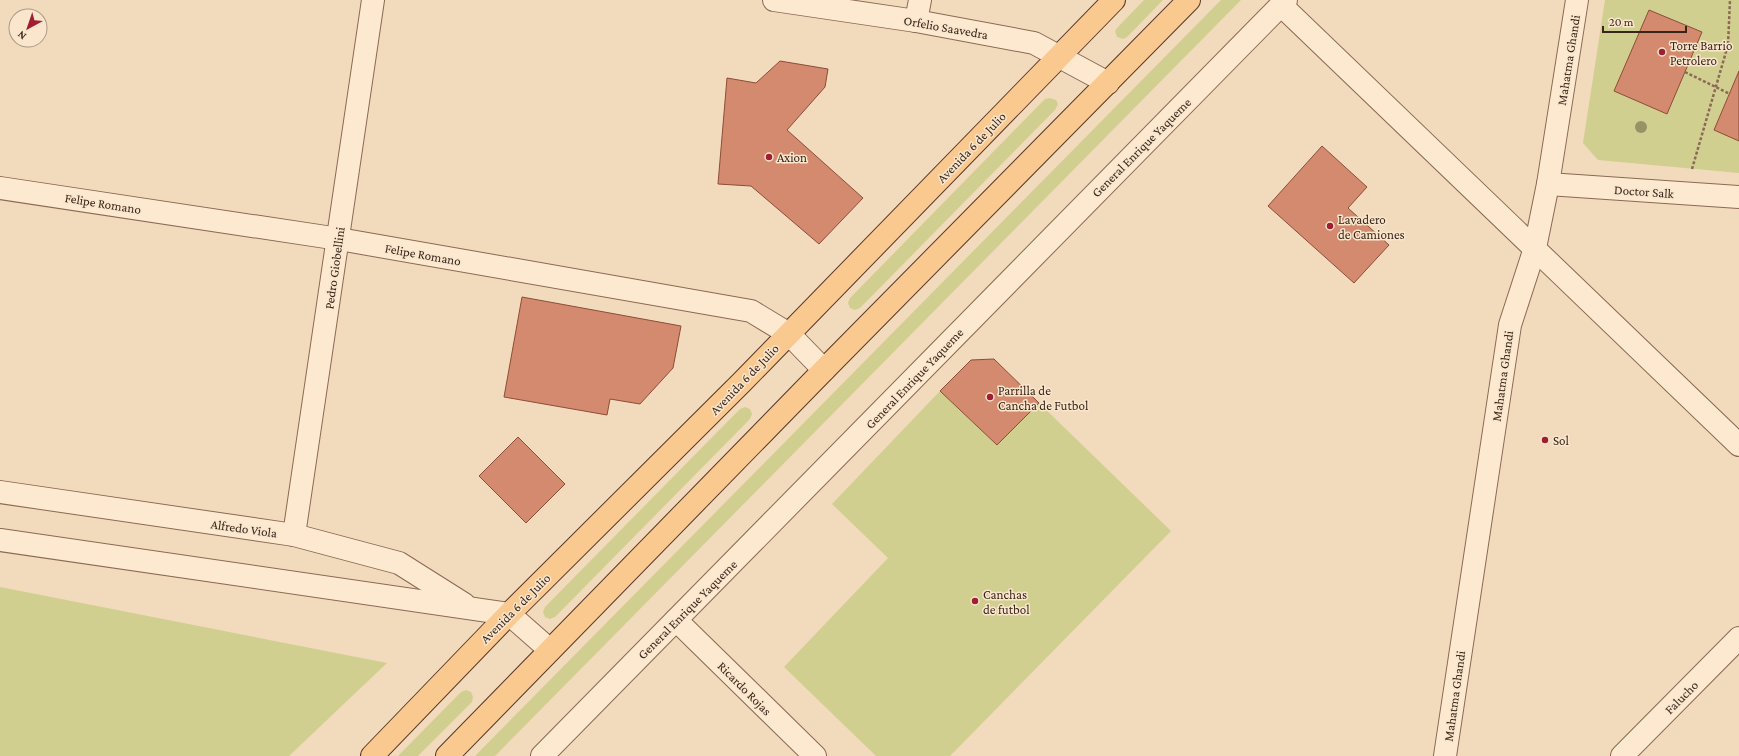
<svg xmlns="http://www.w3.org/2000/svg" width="1739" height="756" viewBox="0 0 1739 756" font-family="'Crimson Pro',serif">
	<rect width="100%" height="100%" fill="#f2dabc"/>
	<g fill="#d1cf8f">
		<polygon points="1144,0 1163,0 1127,37 1123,39 1117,37 1115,31 1118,27"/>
		<polygon points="1221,0 1241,0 495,756 475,756"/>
		<polygon points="1605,0 1739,0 1739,173 1598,160 1583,143"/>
		<polygon points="1050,98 1056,100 1058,104 1055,110 860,308 855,310 850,308 848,303 850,298 1045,99"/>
		<polygon points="940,391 997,445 1039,403 1171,531 950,756 876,756 784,667 888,558 832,504"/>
		<polygon points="745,407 750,409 752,414 750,419 555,617 550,619 545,617 543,612 545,607 740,409"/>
		<polygon points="0,587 387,663 289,756 0,756"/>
		<polygon points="466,690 471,692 473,697 472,702 418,756 398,756 461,692"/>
	</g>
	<g fill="#d48a6e" stroke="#8d4d37">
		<polygon points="1649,10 1702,32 1667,114 1614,91"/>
		<polygon points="780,61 828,69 825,87 787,130 863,198 819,244 751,186 718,184 727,78 756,83"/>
		<polygon points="1739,71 1739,141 1714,130"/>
		<polygon points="1322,146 1367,187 1348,208 1389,245 1354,283 1268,206"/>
		<polygon points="522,297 681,326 673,368 640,404 610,399 607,415 504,397"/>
		<polygon points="994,359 1039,403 997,445 940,391 971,360"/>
		<polygon points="518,437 565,484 526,523 479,476"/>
	</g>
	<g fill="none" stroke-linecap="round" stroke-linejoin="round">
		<g stroke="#8b6954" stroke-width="24">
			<g id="minor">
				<polyline points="774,0 916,21 1034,43 1108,83"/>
				<polyline points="1281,5 1739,445"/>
				<polyline points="916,21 920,0"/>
				<polyline points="1548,184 1739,197"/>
				<polyline points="0,188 339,239 751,311 789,334 824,370"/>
				<polyline points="0,492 294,535 399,563 464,604"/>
				<polyline points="294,535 373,0"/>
				<polyline points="0,540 509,614 550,650"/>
				<polyline points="676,620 815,756"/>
				<polyline points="542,756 1286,0"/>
				<polyline points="1445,756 1510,325 1535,248 1548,184 1577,0"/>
				<polyline points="1622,756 1739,638"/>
			</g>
		</g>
		<g stroke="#583829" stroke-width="24">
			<g id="major">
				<polyline points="372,756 509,614 742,382 1114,0"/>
				<polyline points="447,756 824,370 1189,0"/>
			</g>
		</g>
		<g stroke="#8b6954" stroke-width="2.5" stroke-dasharray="3 2" stroke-linecap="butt">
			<polyline points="1685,72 1730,94"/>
			<polyline points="1692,169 1728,45 1730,0"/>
		</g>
		<use href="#minor" stroke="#fce9d0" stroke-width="22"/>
		<use href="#major" stroke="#fac98f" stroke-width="22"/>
	</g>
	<circle fill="#999266" cx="1641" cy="127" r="6"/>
	<g fill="#a01e32" stroke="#f9e6cc" stroke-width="1.5">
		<circle cx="1662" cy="52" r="4"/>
		<circle cx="769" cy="157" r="4"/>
		<circle cx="1330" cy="226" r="4"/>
		<circle cx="990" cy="397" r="4"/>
		<circle cx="1545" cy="440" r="4"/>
		<circle cx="975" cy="601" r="4"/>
	</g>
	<g text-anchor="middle" stroke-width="3" stroke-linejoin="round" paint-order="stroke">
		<g font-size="13" fill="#39251a" stroke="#f9e6cc">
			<text transform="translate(946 27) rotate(10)" y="5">Orfelio Saavedra</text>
			<text transform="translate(1568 60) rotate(-81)" y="5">Mahatma Ghandi</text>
			<text transform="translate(971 147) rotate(-46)" y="5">Avenida 6 de Julio</text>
			<text transform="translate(1141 147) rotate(-45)" y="5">General Enrique Yaqueme</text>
			<text transform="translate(1644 191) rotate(4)" y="5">Doctor Salk</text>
			<text transform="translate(103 203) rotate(9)" y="5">Felipe Romano</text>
			<text transform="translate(423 254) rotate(10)" y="5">Felipe Romano</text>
			<text transform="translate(334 268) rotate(-82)" y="5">Pedro Giobellini</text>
			<text transform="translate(1502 376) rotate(-82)" y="5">Mahatma Ghandi</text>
			<text transform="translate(914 378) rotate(-46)" y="5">General Enrique Yaqueme</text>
			<text transform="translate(744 379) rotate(-46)" y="5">Avenida 6 de Julio</text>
			<text transform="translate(244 528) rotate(8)" y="5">Alfredo Viola</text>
			<text transform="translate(515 608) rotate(-45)" y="5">Avenida 6 de Julio</text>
			<text transform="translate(687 609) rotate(-45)" y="5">General Enrique Yaqueme</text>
			<text transform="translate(745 688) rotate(45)" y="5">Ricardo Rojas</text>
			<text transform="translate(1454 696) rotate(-82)" y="5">Mahatma Ghandi</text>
			<text transform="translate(1681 697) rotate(-45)" y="5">Falucho</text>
		</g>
		<g font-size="13" fill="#39251a" stroke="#f9e6cc" text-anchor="start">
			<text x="1670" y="50">Torre Barrio<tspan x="1670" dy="15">Petrolero</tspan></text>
			<text x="777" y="162">Axion</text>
			<text x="1338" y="224">Lavadero<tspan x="1338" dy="15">de Camiones</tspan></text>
			<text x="998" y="395">Parrilla de<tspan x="998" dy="15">Cancha de Futbol</tspan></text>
			<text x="1553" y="445">Sol</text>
			<text x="983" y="599">Canchas<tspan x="983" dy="15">de futbol</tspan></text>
		</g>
	</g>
	<g transform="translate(28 28) rotate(220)"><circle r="19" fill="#f9e6cc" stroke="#ac9985"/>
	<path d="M0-3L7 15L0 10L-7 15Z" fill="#a01e32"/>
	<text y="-6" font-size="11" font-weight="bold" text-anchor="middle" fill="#39251a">N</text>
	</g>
	<path d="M1603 26v6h83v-6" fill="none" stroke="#39251a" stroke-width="2"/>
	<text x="1609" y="26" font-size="12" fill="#39251a" stroke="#f9e6cc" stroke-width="3" paint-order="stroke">20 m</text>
</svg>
